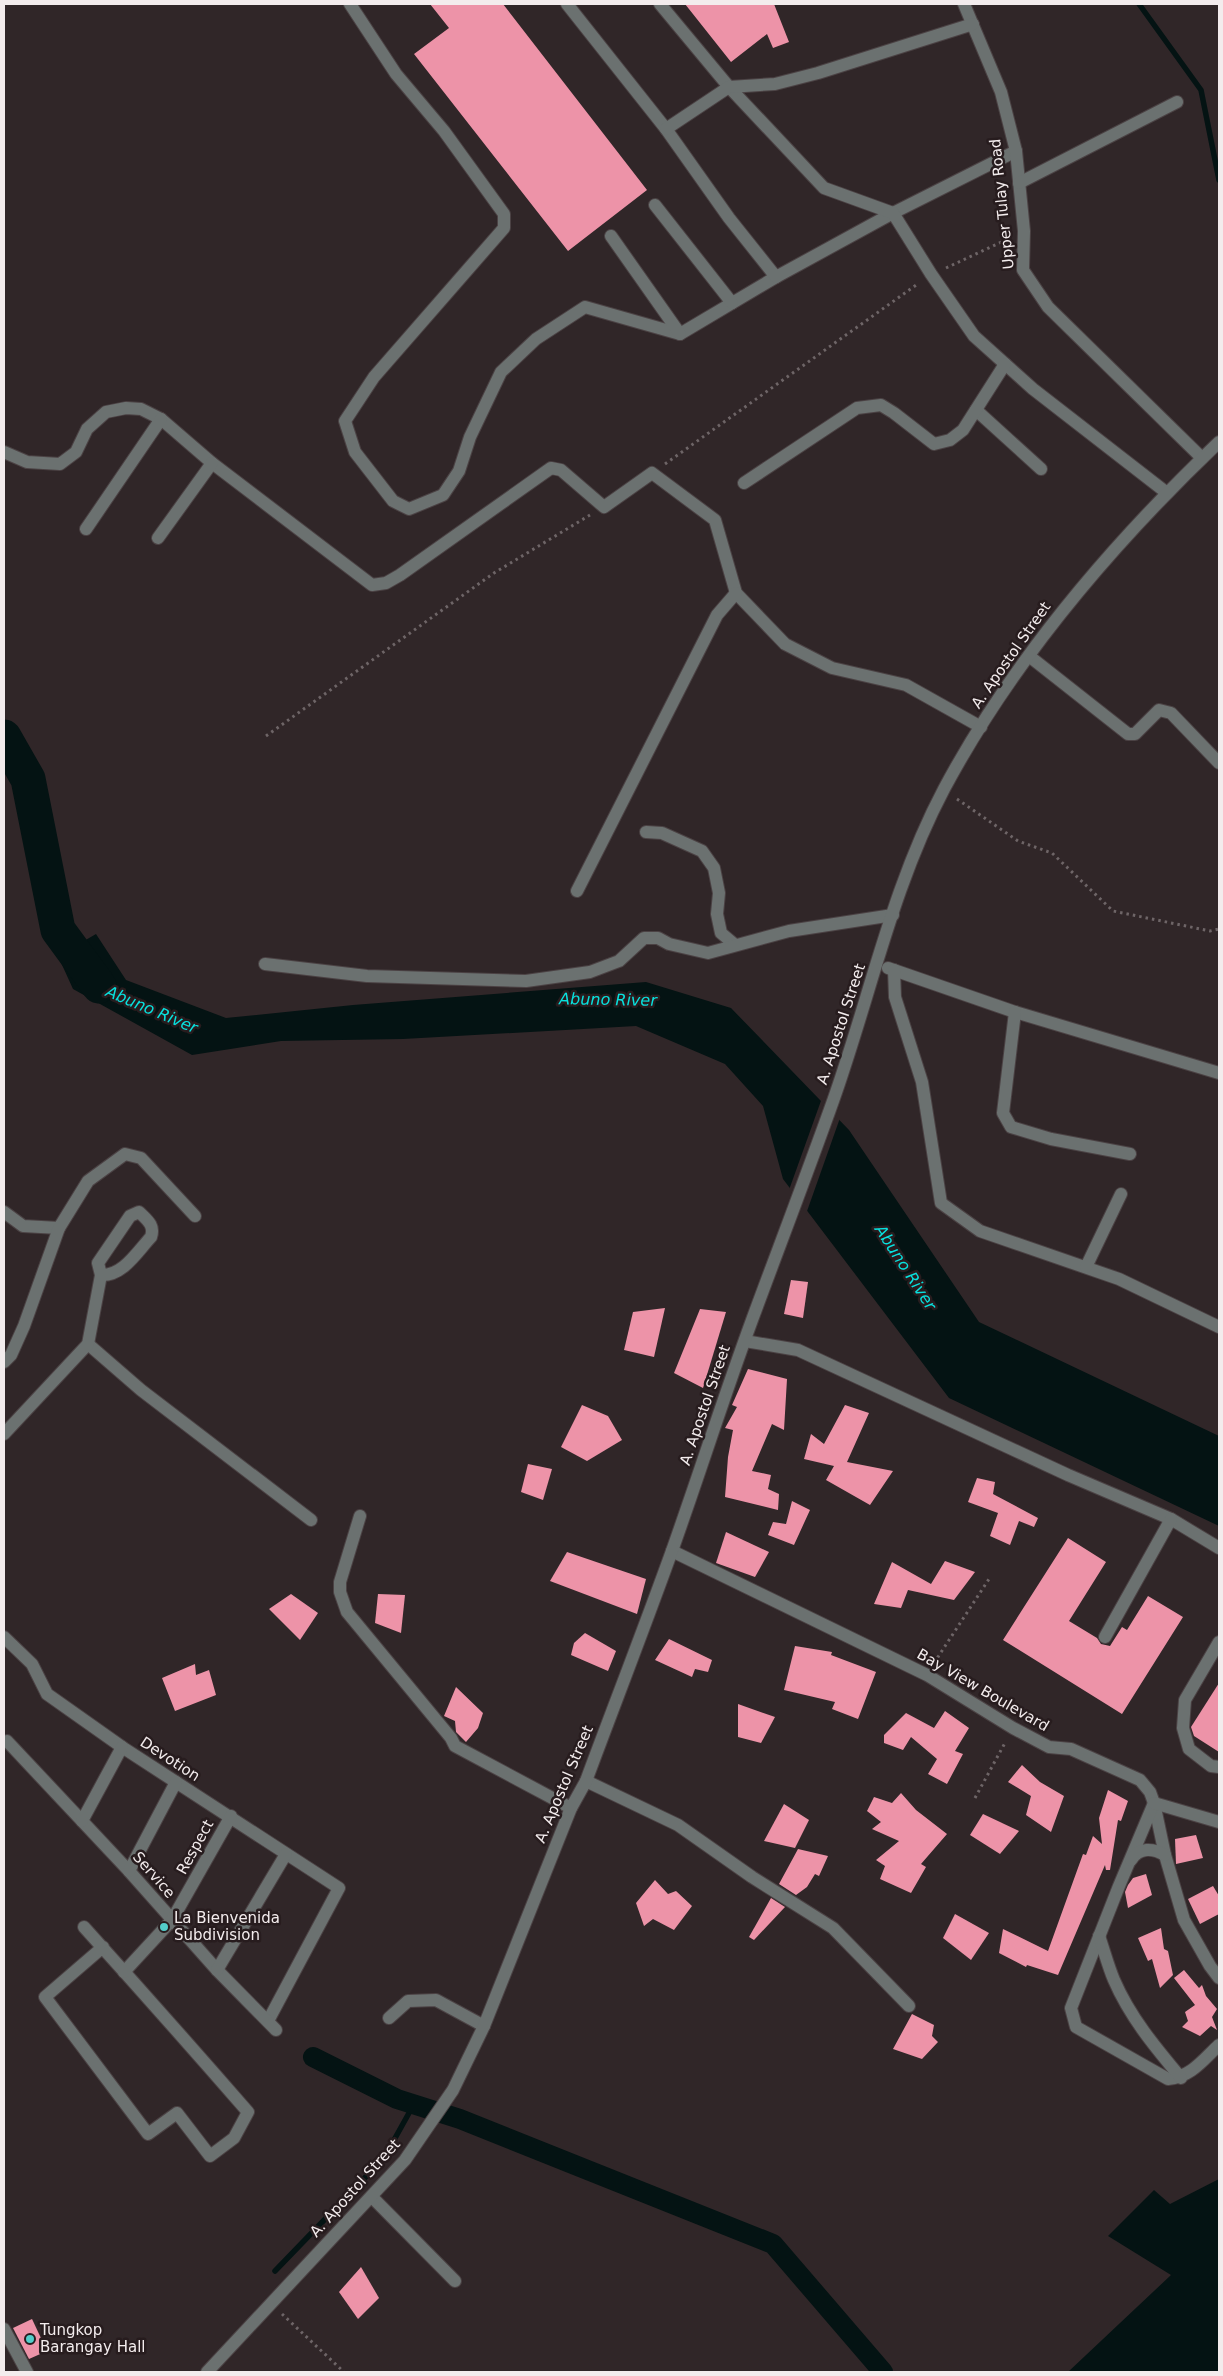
<svg xmlns="http://www.w3.org/2000/svg" width="1223" height="2376" viewBox="0 0 1223 2376" font-family="'DejaVu Sans',sans-serif">
	<rect width="100%" height="100%" fill="#302628"/>
	<g fill="#041313">
		<polygon points="96,934 126,980 226,1018 353,1005 646,982 731,1008 849,1130 979,1322 1219,1436 1219,1526 949,1398 783,1179 763,1106 725,1064 636,1026 403,1039 281,1041 192,1055 73,989 58,956"/>
		<polygon points="1219,2179 1219,2372 1068,2372 1171,2275 1108,2236 1154,2190 1170,2204"/>
	</g>
	<polygon fill="#302628" points="822,1098 840,1118 806,1214 789,1190"/>
	<g fill="none" stroke-linecap="round" stroke-linejoin="round">
		<g stroke="#041313" stroke-width="5.5">
			<polyline points="1139,4 1201,90 1219,180"/>
			<polyline points="275,2271 384,2158 414,2104"/>
		</g>
		<polyline stroke="#041313" stroke-width="20" points="313,2057 397,2099 460,2119 773,2244 883,2372"/>
		<polyline stroke="#041313" stroke-width="35" points="4,737 28,779 58,930 99,986"/>
	</g>
	<g fill="#ed93a8">
		<polygon points="430,4 503,4 647,190 568,251 414,54 449,28"/>
		<polygon points="685,4 774,4 789,42 773,48 767,34 731,62"/>
		<polygon points="791,1280 808,1282 803,1318 784,1314"/>
		<polygon points="665,1308 654,1357 624,1350 633,1312"/>
		<polygon points="700,1309 726,1312 703,1388 674,1373"/>
		<polygon points="748,1369 787,1379 784,1430 772,1424 752,1471 771,1475 768,1489 779,1494 778,1510 725,1497 728,1457 733,1430 725,1428 737,1407 732,1405"/>
		<polygon points="582,1405 608,1416 622,1440 587,1461 561,1447"/>
		<polygon points="845,1405 869,1413 847,1462 893,1471 870,1505 826,1480 834,1466 804,1459 811,1434 824,1444"/>
		<polygon points="528,1464 552,1469 543,1500 521,1492"/>
		<polygon points="977,1478 995,1482 993,1494 1038,1518 1034,1527 1019,1521 1010,1545 990,1536 998,1513 968,1502"/>
		<polygon points="792,1501 810,1510 794,1545 768,1535 773,1522 786,1524"/>
		<polygon points="726,1532 769,1552 755,1577 716,1563"/>
		<polygon points="1068,1538 1106,1562 1069,1621 1097,1638 1101,1644 1110,1646 1122,1627 1127,1630 1148,1596 1183,1617 1122,1714 1003,1640"/>
		<polygon points="567,1552 646,1579 637,1614 550,1581"/>
		<polygon points="945,1561 975,1572 954,1600 908,1590 901,1608 874,1604 892,1562 931,1584"/>
		<polygon points="291,1594 318,1613 300,1640 269,1609"/>
		<polygon points="378,1594 405,1595 401,1633 375,1623"/>
		<polygon points="585,1633 616,1651 608,1671 571,1655 574,1643"/>
		<polygon points="669,1639 712,1660 708,1672 695,1669 692,1677 655,1660"/>
		<polygon points="795,1646 832,1652 831,1655 876,1672 858,1719 832,1709 835,1702 784,1690"/>
		<polygon points="195,1664 196,1675 209,1670 216,1695 175,1711 162,1678"/>
		<polygon points="1219,1683 1219,1752 1194,1736 1191,1727"/>
		<polygon points="456,1687 483,1713 478,1728 466,1742 456,1732 455,1721 444,1716"/>
		<polygon points="738,1704 775,1717 761,1743 738,1737"/>
		<polygon points="945,1711 969,1728 955,1751 963,1754 947,1784 928,1774 937,1759 911,1737 903,1750 884,1743 884,1735 906,1713 934,1728"/>
		<polygon points="1022,1765 1040,1782 1064,1796 1051,1832 1026,1815 1031,1796 1008,1782"/>
		<polygon points="1108,1790 1128,1801 1121,1821 1118,1820 1110,1870 1106,1870 1105,1865 1058,1975 1027,1965 1026,1967 999,1953 1003,1929 1048,1951 1083,1854 1086,1855 1093,1836 1102,1844 1099,1818"/>
		<polygon points="901,1793 916,1810 947,1834 921,1864 926,1867 911,1893 880,1879 885,1866 876,1860 899,1841 872,1829 881,1822 867,1811 874,1797 892,1803"/>
		<polygon points="784,1804 809,1820 795,1848 764,1841"/>
		<polygon points="983,1814 1019,1831 1000,1854 970,1835"/>
		<polygon points="1196,1835 1203,1858 1176,1864 1175,1839"/>
		<polygon points="798,1849 828,1856 819,1876 815,1874 807,1887 796,1895 779,1884"/>
		<polygon points="1146,1874 1152,1895 1128,1908 1125,1892 1128,1885 1133,1878"/>
		<polygon points="655,1880 668,1894 676,1891 692,1906 674,1930 653,1919 644,1926 636,1903"/>
		<polygon points="1213,1886 1219,1896 1219,1914 1200,1924 1188,1899"/>
		<polygon points="771,1898 785,1907 754,1940 749,1937"/>
		<polygon points="955,1914 989,1933 971,1960 943,1938"/>
		<polygon points="1161,1928 1164,1949 1168,1951 1173,1975 1160,1988 1152,1959 1148,1961 1138,1938"/>
		<polygon points="1184,1970 1199,1988 1202,1985 1206,1996 1217,2009 1212,2017 1217,2030 1211,2026 1200,2036 1182,2027 1188,2021 1185,2012 1195,2005 1174,1978"/>
		<polygon points="912,2014 934,2025 932,2036 938,2042 922,2059 893,2049"/>
		<polygon points="361,2267 379,2298 358,2319 339,2292"/>
		<polygon points="32,2319 47,2351 29,2359 13,2328"/>
	</g>
	<g fill="none" stroke-linecap="round" stroke-linejoin="round">
		<g stroke="#4b4244" stroke-width="14">
			<g id="minor">
				<polyline points="350,4 396,74 444,131 504,214 504,228 374,377 345,421 355,452 393,501 409,509 443,495 459,471 470,437 501,372 536,339 585,307 680,334 776,277"/>
				<polyline points="567,4 666,129 729,218 776,277 893,213 1016,151"/>
				<polyline points="660,4 729,87 824,188 893,213 931,274 974,336 1033,389 1167,493"/>
				<polyline points="964,4 1001,92 1016,151 1024,231 1023,270 1048,307 1202,458"/>
				<polyline points="666,129 729,87 775,84 818,73 973,24"/>
				<polyline points="1019,183 1177,102"/>
				<polyline points="655,205 732,303"/>
				<polyline points="611,236 680,334"/>
				<polyline points="976,410 1041,469"/>
				<polyline points="4,452 27,462 60,464 76,452 87,429 106,412 126,408 141,409 161,419 212,463 372,585 386,583 400,575 551,468 561,470 604,507 652,473 715,520 736,593 785,644 832,668 906,685 981,727"/>
				<polyline points="744,483 857,408 881,405 894,413 934,444 950,440 963,430 1005,364"/>
				<polyline points="86,529 161,419"/>
				<polyline points="158,538 212,463"/>
				<polyline points="1029,656 1128,734 1135,734 1159,710 1171,713 1219,763"/>
				<polyline points="646,832 662,833 702,851 714,868 719,893 717,914 721,933 734,944"/>
				<polyline points="577,891 717,615 736,593"/>
				<polyline points="265,964 367,976 526,981 590,972 619,961 644,938 658,938 669,944 708,953 789,931 893,915"/>
				<polyline points="888,968 1015,1012 1219,1073"/>
				<polyline points="894,970 895,997 922,1082 941,1203 980,1231 1119,1279 1219,1327"/>
				<polyline points="1015,1012 1003,1113 1011,1127 1051,1139 1130,1154"/>
				<polyline points="4,1212 23,1226 59,1228"/>
				<polyline points="1086,1267 1121,1194"/>
				<polyline points="745,1341 798,1350 1068,1475 1171,1519 1219,1548"/>
				<polyline points="88,1344 141,1390 311,1520"/>
				<polyline points="4,1362 11,1355 24,1326 59,1228 88,1181 125,1154 141,1158 195,1216"/>
				<path d="M 4,1434 L 88,1344 L 101,1275 L 98,1263 L 130,1216 L 139,1212 C 147,1220 155,1225 151,1237 C 137,1252 123,1276 101,1275"/>
				<polyline points="360,1516 340,1582 340,1592 347,1612 451,1738 455,1746 571,1808"/>
				<polyline points="672,1551 927,1675 1013,1728 1049,1747 1071,1749 1140,1780 1150,1792 1154,1803 1165,1855 1184,1920 1210,1966 1219,1978"/>
				<polyline points="4,1637 32,1664 47,1694 122,1747 339,1888 268,2021"/>
				<polyline points="1105,1637 1171,1519"/>
				<polyline points="1219,1642 1185,1700 1183,1728 1189,1749 1211,1766 1219,1767"/>
				<polyline points="7,1741 129,1871 217,1970 276,2030"/>
				<polyline points="586,1781 678,1825 752,1877 833,1928 909,2006"/>
				<path d="M 1154,1803 L 1119,1886 L 1071,2008 L 1076,2027 L 1168,2079 C 1191,2077 1203,2060 1219,2045"/>
				<polyline points="1154,1803 1219,1822"/>
				<polyline points="82,1821 122,1747"/>
				<path d="M 1131,1860 C 1139,1847 1153,1848 1165,1855"/>
				<polyline points="129,1871 176,1782"/>
				<path d="M 84,1927 C 139,1988 194,2050 248,2112 L 234,2138 L 210,2156 L 177,2113 L 148,2134 L 45,1997 L 103,1947"/>
				<path d="M 1099,1936 C 1104,1950 1108,1966 1114,1980 C 1130,2017 1155,2047 1181,2078"/>
				<polyline points="217,1970 286,1854"/>
				<polyline points="124,1972 172,1920 231,1816"/>
				<polyline points="389,2018 408,2001 436,2000 484,2026"/>
				<polyline points="372,2197 455,2281"/>
				<polyline points="4,2329 27,2372"/>
				<path d="M 207,2372 L 405,2160 L 453,2090 L 484,2026 L 571,1808 L 586,1781 C 615,1703 645,1626 673,1548 C 700,1472 724,1396 752,1320 C 779,1247 807,1174 833,1101 C 870,997 892,887 944,789 C 1014,658 1112,544 1219,442"/>
			</g>
		</g>
		<g stroke="#6e6567" stroke-width="3" stroke-dasharray="2.5 4" stroke-linecap="butt">
			<polyline points="946,268 1008,239"/>
			<polyline points="665,464 919,283"/>
			<polyline points="266,736 494,573 590,515"/>
			<polyline points="957,799 1018,841 1052,853 1113,911 1210,931 1219,929"/>
			<polyline points="934,1663 989,1579"/>
			<polyline points="975,1798 1006,1741"/>
			<polyline points="282,2314 344,2372"/>
		</g>
		<use href="#minor" stroke="#6b7170" stroke-width="12"/>
	</g>
	<g fill="#53cdca" stroke="#271c1e" stroke-width="2">
		<circle cx="164" cy="1927" r="5"/>
		<circle cx="30" cy="2339" r="5"/>
	</g>
	<g text-anchor="middle" stroke-width="5" stroke-linejoin="round" paint-order="stroke">
		<g font-size="15" fill="#f3eced" stroke="#271c1e">
			<text transform="translate(1002 204) rotate(-96)" y="5">Upper Tulay Road</text>
			<text transform="translate(1011 655) rotate(-55)" y="5">A. Apostol Street</text>
			<text transform="translate(841 1024) rotate(-72)" y="5">A. Apostol Street</text>
			<text transform="translate(705 1405) rotate(-71)" y="5">A. Apostol Street</text>
			<text transform="translate(983 1690) rotate(30)" y="5">Bay View Boulevard</text>
			<text transform="translate(170 1759) rotate(33)" y="5">Devotion</text>
			<text transform="translate(564 1784) rotate(-67)" y="5">A. Apostol Street</text>
			<text transform="translate(195 1847) rotate(-61)" y="5">Respect</text>
			<text transform="translate(154 1875) rotate(49)" y="5">Service</text>
			<text transform="translate(355 2188) rotate(-48)" y="5">A. Apostol Street</text>
		</g>
		<g font-size="15" fill="#f3eced" stroke="#271c1e" text-anchor="start">
			<text x="174" y="1923">La Bienvenida<tspan x="174" dy="17">Subdivision</tspan></text>
			<text x="40" y="2335">Tungkop<tspan x="40" dy="17">Barangay Hall</tspan></text>
		</g>
		<g font-size="16" font-style="italic" fill="#08e1de" stroke="#271c1e">
			<text transform="translate(608 999) rotate(1)" y="6">Abuno River</text>
			<text transform="translate(152 1009) rotate(23)" y="6">Abuno River</text>
			<text transform="translate(906 1267) rotate(57)" y="6">Abuno River</text>
		</g>
	</g>
	<rect width="1223" height="2376" fill="none" stroke="#f3eced" stroke-width="10"/>
</svg>
